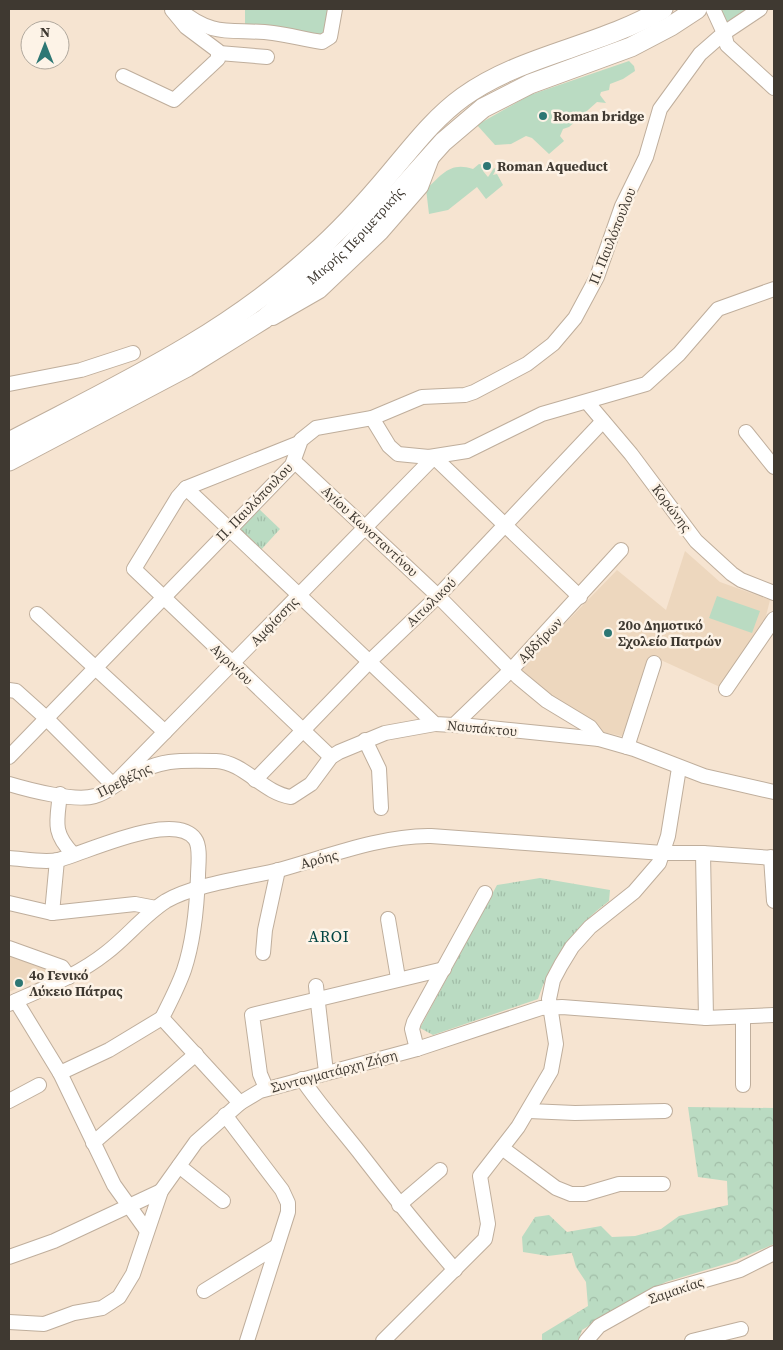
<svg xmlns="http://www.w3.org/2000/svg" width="783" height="1350" viewBox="0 0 783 1350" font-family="'Source Serif 4',serif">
	<defs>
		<pattern id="forest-crowns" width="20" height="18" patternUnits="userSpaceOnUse" patternTransform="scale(1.25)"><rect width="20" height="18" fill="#badbc2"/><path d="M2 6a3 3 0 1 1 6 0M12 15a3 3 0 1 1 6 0" fill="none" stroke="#a1bda7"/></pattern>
		<pattern id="park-tufts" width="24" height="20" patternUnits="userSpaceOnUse" patternTransform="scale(1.25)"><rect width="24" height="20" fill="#badbc2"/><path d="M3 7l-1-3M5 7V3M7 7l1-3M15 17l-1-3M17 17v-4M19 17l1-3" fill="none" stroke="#a1bda7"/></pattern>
	</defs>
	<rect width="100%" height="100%" fill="#f6e4d1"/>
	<g fill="#edd7be">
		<polygon points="685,551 720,582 770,600 763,628 720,687 652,656 626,737 603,732 587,719 552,699 518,672 617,570 666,610"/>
		<polygon points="9,956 51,971 50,973 9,992"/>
	</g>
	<g fill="#badbc2">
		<polygon points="245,9 330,9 326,37 245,28"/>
		<polygon points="718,9 751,9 729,25"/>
		<polygon points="629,61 634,66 635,71 623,79 610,84 609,90 601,92 600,95 606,103 597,102 569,127 563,129 560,136 564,141 549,154 532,138 526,136 511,144 495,145 477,125 530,95"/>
		<path d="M 479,164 L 487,166 L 483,171 L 488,177 L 494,168 L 496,169 L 493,175 L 497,174 L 503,185 L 486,199 L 477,187 L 448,210 L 429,214 L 426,189 C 442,175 450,161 473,169 Z"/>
		<polygon points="717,596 760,611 752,633 709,618"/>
	</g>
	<polygon fill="url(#forest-crowns)" points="688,1107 774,1108 774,1244 732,1262 666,1282 634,1298 582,1330 578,1341 542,1341 542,1334 588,1306 586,1282 576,1267 572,1253 548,1256 523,1252 522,1237 535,1217 549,1215 567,1232 601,1226 612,1237 635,1236 661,1229 679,1216 728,1205 727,1181 698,1177"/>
	<g fill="url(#park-tufts)">
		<polygon points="258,508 280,529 260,551 237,530"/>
		<path d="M 540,878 L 610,890 L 609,901 C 574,927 552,958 538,999 L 433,1035 L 420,1028 L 497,885 Z"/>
	</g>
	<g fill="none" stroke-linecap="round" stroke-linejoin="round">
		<g stroke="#bfae9c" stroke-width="16">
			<g id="minor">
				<path d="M 179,9 C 214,39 233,28 273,33 C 290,35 306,40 322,42 L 330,37 L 335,9"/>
				<polyline points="760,9 724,33 727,45 774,88"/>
				<polyline points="219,53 267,57"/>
				<polyline points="123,76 174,100 218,59 218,51 186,27 172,10"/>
				<polyline points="273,318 320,291 381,233 421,187 432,158"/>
				<polyline points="9,384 81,370 133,353"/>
				<polyline points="587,402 631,454 696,541 732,574 741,580 774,593"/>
				<polyline points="372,418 389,446 398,454 429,457 467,451 542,414 646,384 679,354 718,309 774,289"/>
				<polyline points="746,432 774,467"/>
				<polyline points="299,443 186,488 178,497 134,569 331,757"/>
				<polyline points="295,462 438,596 518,677 547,701 590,727 599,739"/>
				<polyline points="186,488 435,724 471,726 599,739 634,749 704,776 774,792"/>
				<polyline points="37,614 165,732"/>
				<polyline points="726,689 774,619"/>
				<polyline points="9,690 16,691 45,717 113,785 434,457 580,597"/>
				<polyline points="454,725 511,670 621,550"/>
				<polyline points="365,740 379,769 381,808"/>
				<polyline points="627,747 654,663"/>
				<polyline points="9,757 292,465 301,440 316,428 372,418 422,397 465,395 474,392 527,364 553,344 575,318 597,277 622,206 646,157 660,109 700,54 724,33 713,9"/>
				<polyline points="255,780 370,661 438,596 603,421"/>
				<path d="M 9,784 C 29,790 75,802 95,796 C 107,793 117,783 128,777 C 161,759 179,760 216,761 C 244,762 263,793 291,797 L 311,784 L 331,757 L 339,752 L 385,733 L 435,724"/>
				<path d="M 60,794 C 57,822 52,832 73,854"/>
				<polyline points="703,853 774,858"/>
				<polyline points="771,857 774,901"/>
				<path d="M 9,858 C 24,859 44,863 58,860 C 86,853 174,810 195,839 C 201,847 198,866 198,876 C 197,904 193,943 184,970 C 178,987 170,1002 162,1018 L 240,1103"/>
				<polyline points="9,903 52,913 135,904 156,908"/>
				<polyline points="52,913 57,860"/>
				<polyline points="388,919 398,978"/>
				<polyline points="9,948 62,967 69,977"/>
				<polyline points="263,953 265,930 278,870"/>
				<polyline points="316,986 326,1072"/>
				<polyline points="16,1001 60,1073 114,1185 147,1231"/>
				<path d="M 9,1004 C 42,989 77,976 106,953 C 127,937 144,915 166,901 C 196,884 246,878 279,870 C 326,857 383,835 431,836 L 663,853 L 703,853 L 706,1018"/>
				<polyline points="743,1018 743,1085"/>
				<polyline points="417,1049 412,1029 414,1022 485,893"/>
				<polyline points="60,1073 109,1050 162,1018"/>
				<path d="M 302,1079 C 321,1107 343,1131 363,1157 C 393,1196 423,1233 455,1270"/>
				<polyline points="266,1088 260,1074 252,1015 444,969"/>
				<polyline points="9,1101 39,1085"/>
				<polyline points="529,1111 575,1113 665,1111"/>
				<polyline points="225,1115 282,1190 288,1203 288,1212 247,1341"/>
				<polyline points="93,1143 196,1054"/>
				<polyline points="502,1148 556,1188 571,1194 585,1194 619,1184 663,1184"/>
				<polyline points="179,1166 223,1201"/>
				<polyline points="399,1205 440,1170"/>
				<polyline points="9,1257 54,1241 161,1191"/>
				<polyline points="204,1291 277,1246"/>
				<polyline points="9,1322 44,1324 74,1313 102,1308 119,1297 133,1274 161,1191 196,1142 240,1103 260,1091 417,1049 541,1008 562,1007 706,1018 774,1015"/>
				<polyline points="383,1341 485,1239 488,1224 480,1176 518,1127 551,1071 556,1044 549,999 553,980 561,965 572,947 590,927 634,892 659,863 668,836 679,768"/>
				<polyline points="586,1341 599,1326 656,1294 740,1270 774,1253"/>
				<polyline points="692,1341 741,1329"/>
			</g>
		</g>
		<g stroke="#bfae9c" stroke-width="21">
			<g id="major">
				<path d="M 9,442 C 114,387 223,337 311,256 C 340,231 366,202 391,172 C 413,146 434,118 463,97 C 523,54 599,47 663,9"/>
				<path id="s1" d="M 9,461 L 187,367 L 264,319 L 348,248 L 443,142 L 483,108 L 530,84 L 631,47 L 671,26 L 697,9"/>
			</g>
		</g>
		<use href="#minor" stroke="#fff" stroke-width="14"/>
		<use href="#major" stroke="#fff" stroke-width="19"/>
	</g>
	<g fill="#2d7774" stroke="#fdf3e7" stroke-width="2">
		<circle cx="543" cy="116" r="5"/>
		<circle cx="487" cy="166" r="5"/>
		<circle cx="608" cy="633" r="5"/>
		<circle cx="19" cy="983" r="5"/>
	</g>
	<g text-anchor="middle" stroke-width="5" stroke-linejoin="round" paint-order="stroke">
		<g font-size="14" font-weight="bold" fill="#3f3931" stroke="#fdf3e7" text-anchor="start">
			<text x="553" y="121">Roman bridge</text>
			<text x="497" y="171">Roman Aqueduct</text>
			<text x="618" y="630">20ο Δημοτικό<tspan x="618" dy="16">Σχολείο Πατρών</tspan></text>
			<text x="29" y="980">4ο Γενικό<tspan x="29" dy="16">Λύκειο Πάτρας</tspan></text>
		</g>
		<g font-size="14" fill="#3f3931" stroke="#fdf3e7">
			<text dy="5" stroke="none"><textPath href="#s1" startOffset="416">Μικρής Περιμετρικής</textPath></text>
			<text transform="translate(612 236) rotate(-68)" y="5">Π. Παυλόπουλου</text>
			<text transform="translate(254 502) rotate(-46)" y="5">Π. Παυλόπουλου</text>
			<text transform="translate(672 508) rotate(53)" y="5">Κορώνης</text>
			<text transform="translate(370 531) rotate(43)" y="5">Αγίου Κωνσταντίνου</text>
			<text transform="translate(431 602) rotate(-44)" y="5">Αιτωλικού</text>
			<text transform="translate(274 621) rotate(-46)" y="5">Αμφίσσης</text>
			<text transform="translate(540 640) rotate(-46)" y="5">Αβδήρων</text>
			<text transform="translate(232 664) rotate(44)" y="5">Αγρινίου</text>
			<text transform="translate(482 728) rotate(5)" y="5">Ναυπάκτου</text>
			<text transform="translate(124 780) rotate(-27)" y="5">Πρεβέζης</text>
			<text transform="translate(319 859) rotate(-15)" y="5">Αρόης</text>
			<text transform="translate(334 1071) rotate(-15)" y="5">Συνταγματάρχη Ζήση</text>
			<text transform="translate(676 1290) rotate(-19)" y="5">Σαμακίας</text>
		</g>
		<g font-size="16" letter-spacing="1" fill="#004341" stroke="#fdf3e7">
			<text x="329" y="942">AROI</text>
		</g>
	</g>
	<rect width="783" height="1350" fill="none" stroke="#3f3931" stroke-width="20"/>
	<g transform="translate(45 45)"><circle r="24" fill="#fdf3e7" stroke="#b1a99e"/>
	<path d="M0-4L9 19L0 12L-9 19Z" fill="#2d7774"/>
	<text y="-8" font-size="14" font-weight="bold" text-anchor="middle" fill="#3f3931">N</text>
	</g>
</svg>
